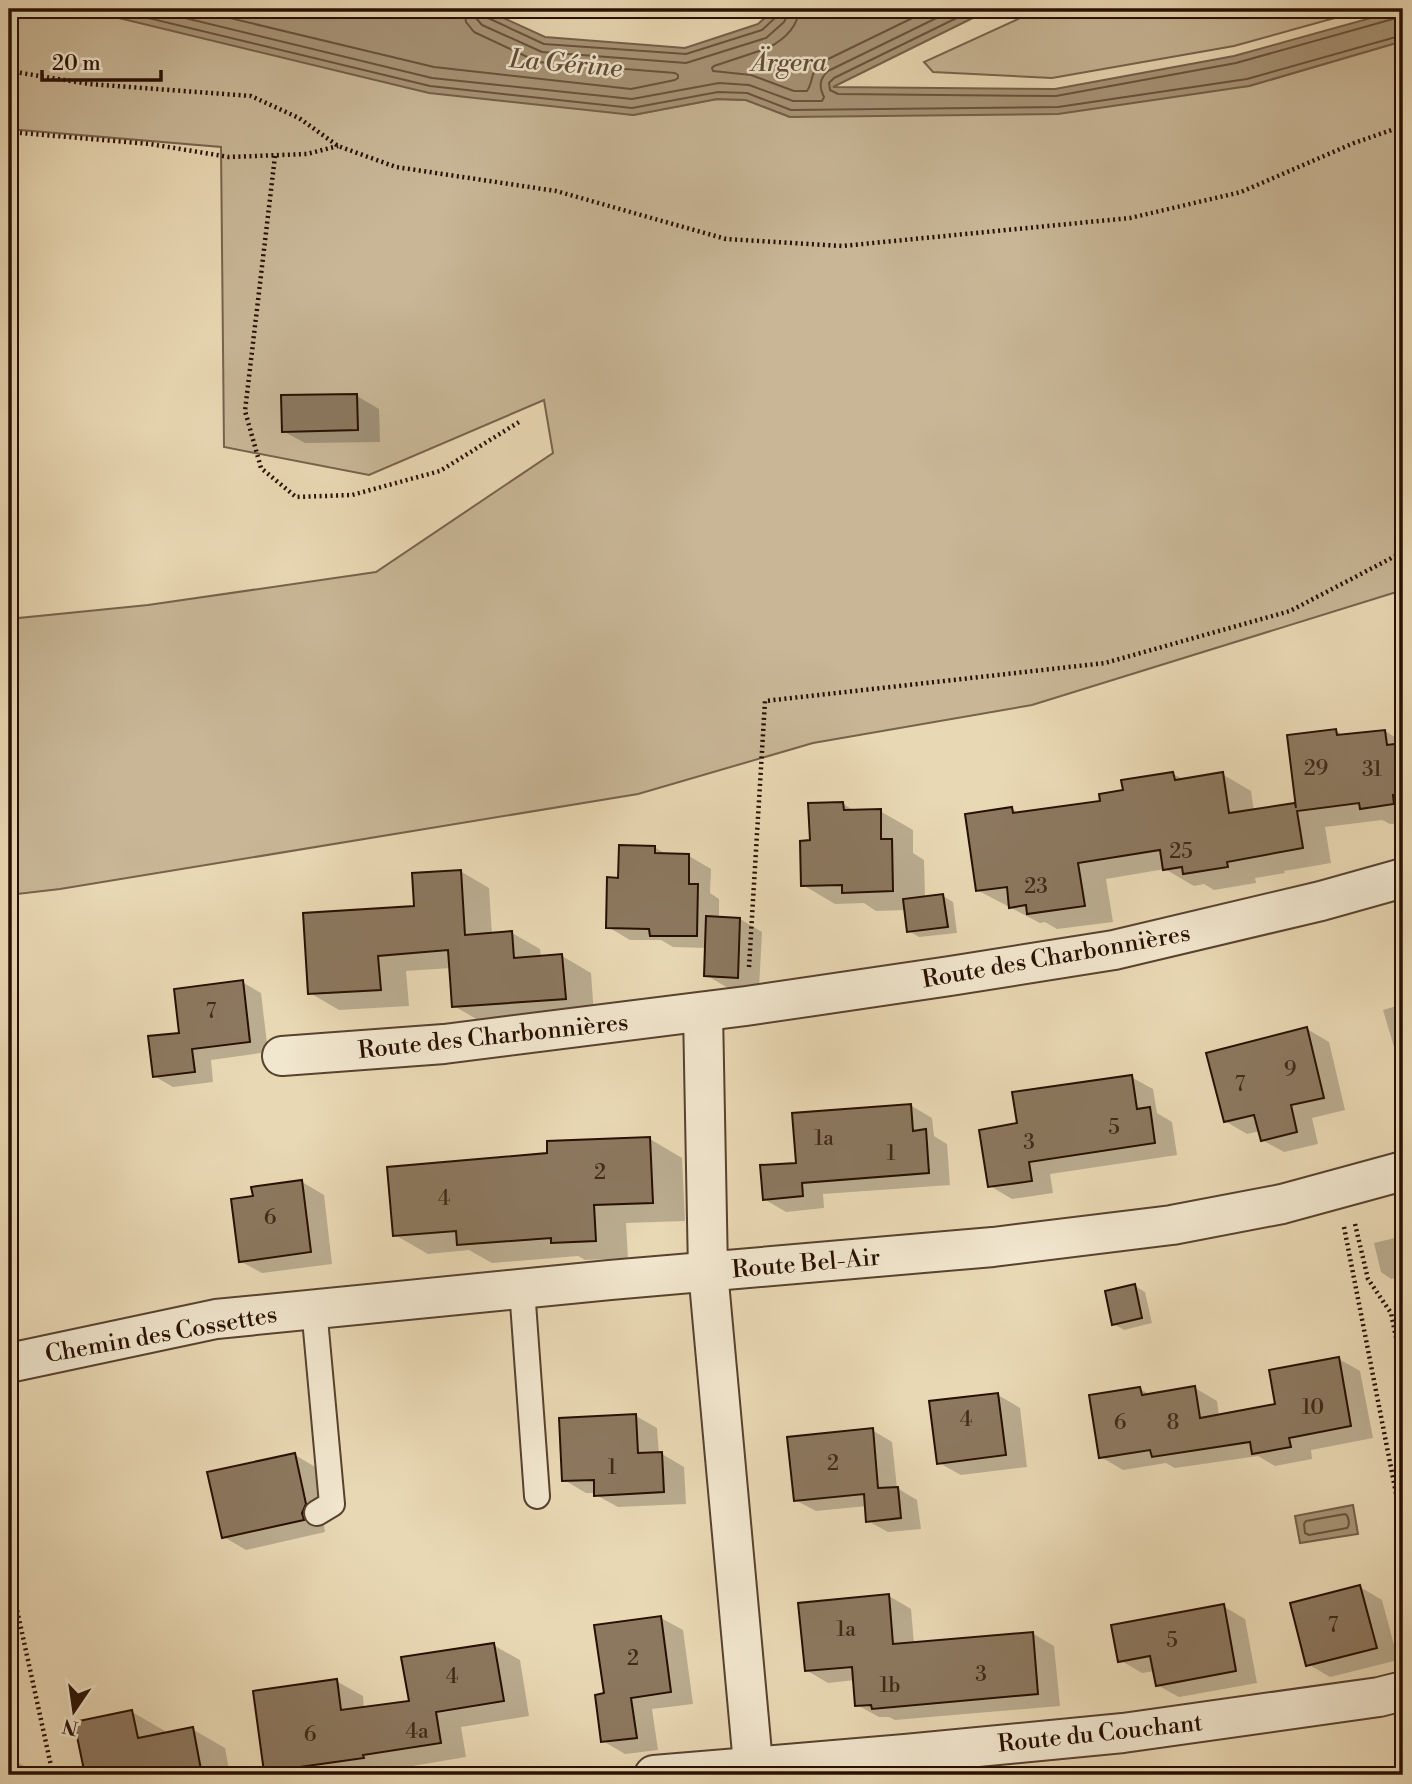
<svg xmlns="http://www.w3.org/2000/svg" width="1412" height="1784" viewBox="0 0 1412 1784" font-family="'Libre Bodoni',serif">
	<rect width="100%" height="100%" fill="#e9d8b4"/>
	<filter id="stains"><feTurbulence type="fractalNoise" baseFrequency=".00286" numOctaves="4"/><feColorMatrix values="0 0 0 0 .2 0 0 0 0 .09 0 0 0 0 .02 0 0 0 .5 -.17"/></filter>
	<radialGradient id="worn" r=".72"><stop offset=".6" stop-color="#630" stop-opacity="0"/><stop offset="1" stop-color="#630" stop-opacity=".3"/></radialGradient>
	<g fill="#c8b696" stroke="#78624c" stroke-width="2">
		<polygon points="9,9 74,9 94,12 633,115 717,99 746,100 790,117 1249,86 1403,41 1403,590 1032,705 813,743 638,794 60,889 9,895 9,619 148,605 376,572 553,453 544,400 369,475 224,447 221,147 9,129"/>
		<polygon points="1040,9 1367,9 1234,46 1052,78 933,72 924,62"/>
	</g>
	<g fill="#a79477" stroke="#745f48" stroke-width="2">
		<polygon points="74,9 484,9 545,37 685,48 758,24 775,9 991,9 833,87 1055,89 1234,56 1403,9 1403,41 1249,86 1058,114 790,117 746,100 717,99 633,115 429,93 94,12"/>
		<polygon points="1353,1505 1358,1534 1300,1543 1295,1516"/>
	</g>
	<g fill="#0003">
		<polygon points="357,396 379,409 380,442 305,443 283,431"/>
		<polygon points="1336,731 1345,736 1385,731 1403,742 1403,823 1390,824 1382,820 1325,827 1331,863 1284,871 1285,873 1255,878 1256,883 1214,890 1204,884 1194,886 1165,869 1106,879 1113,922 1057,929 1045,922 1040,923 977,890 1012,809 1021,814 1102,803 1124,792 1173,774 1185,780 1222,774 1251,791 1254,811 1295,805 1298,806"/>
		<polygon points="843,804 857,812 880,811 913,830 913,853 924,860 925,898 943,896 953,902 957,933 919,937 909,931 906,910 876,911 864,903 835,904 803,885 811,842"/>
		<polygon points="654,847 668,855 689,856 711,869 710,893 719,899 719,918 740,919 762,932 759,989 728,988 706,975 707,948 673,947 661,940 630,940 608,927 620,880"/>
		<polygon points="460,871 489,888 492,934 512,933 540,949 541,958 562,956 591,973 594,1015 483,1023 454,1006 451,968 406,971 409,1006 339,1010 310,993"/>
		<polygon points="242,982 261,993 268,1052 211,1060 213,1082 173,1087 154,1076 181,1034"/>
		<polygon points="1403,1004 1403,1077 1383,1010"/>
		<polygon points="1307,1029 1329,1042 1345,1110 1312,1118 1318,1144 1284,1152 1262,1140 1260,1131 1247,1134 1225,1121"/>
		<polygon points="1131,1077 1153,1089 1157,1113 1172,1122 1177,1155 1050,1174 1053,1193 1012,1199 990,1186 1019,1125"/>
		<polygon points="910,1105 932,1118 934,1136 947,1144 950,1185 823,1194 824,1208 786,1212 764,1199 798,1165"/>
		<polygon points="650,1139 682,1158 685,1221 626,1223 628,1258 585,1260 578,1256 492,1263 469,1250 428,1254 395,1235 549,1155"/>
		<polygon points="302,1182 324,1195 332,1264 262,1273 240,1261 254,1198"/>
		<polygon points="1403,1236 1403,1276 1391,1279 1381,1272 1374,1243"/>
		<polygon points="1135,1286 1145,1292 1152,1323 1124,1330 1114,1324"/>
		<polygon points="1339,1359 1360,1371 1373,1438 1311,1450 1312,1459 1275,1466 1258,1456 1175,1468 1166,1463 1123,1470 1101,1457 1140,1389 1151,1395 1195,1388 1217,1401 1219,1416 1277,1406"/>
		<polygon points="998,1395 1020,1408 1027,1467 961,1475 939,1463"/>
		<polygon points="636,1416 657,1428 659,1454 662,1454 684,1467 686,1504 618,1507 596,1495 596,1493 586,1493 564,1480"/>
		<polygon points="872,1430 892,1442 897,1488 917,1500 921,1529 888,1532 868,1521 867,1506 816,1511 795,1500"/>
		<polygon points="295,1455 317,1468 327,1517 324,1526 325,1532 246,1550 224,1537"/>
		<polygon points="1360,1587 1382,1600 1398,1660 1330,1677 1308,1664"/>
		<polygon points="889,1596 911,1609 914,1644 1032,1633 1054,1646 1060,1706 895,1720 889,1717 879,1717 857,1705 855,1680 828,1683 806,1670"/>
		<polygon points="1223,1606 1245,1619 1257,1683 1179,1697 1157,1685 1155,1671 1142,1673 1120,1660"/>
		<polygon points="661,1618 683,1630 693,1704 652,1709 658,1750 625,1754 603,1741 606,1695"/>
		<polygon points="493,1645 520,1660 529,1716 461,1727 466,1757 389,1770 389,1772 368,1775 274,1775 266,1770 336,1681 363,1696 364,1709 411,1702"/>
		<polygon points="132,1712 165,1731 165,1734 192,1729 225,1748 230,1775 86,1775 76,1724"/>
		<polygon points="14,1760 36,1773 36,1775 9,1775 9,1761"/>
	</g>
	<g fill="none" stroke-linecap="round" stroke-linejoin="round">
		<g stroke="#68523c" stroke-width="2">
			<polyline points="111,9 430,86 632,108 718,92 747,93 791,110 1058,107 1247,79 1403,35"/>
			<path d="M 148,9 L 432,78 L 632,99 L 719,83 L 749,85 L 793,101 L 822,101 L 824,97 C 819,87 819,79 828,71 L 955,9"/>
			<polyline points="192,9 434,67 631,89 675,80 678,78 678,75 675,73 538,62 474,32 466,22 464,9"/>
			<polyline points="474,9 476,18 482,25 542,52 686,63 766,38 784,22 787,16 788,9"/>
			<polyline points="483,9 484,14 488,18 544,44 686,54 762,30 777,16 779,9"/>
			<path d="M 799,9 C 798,27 783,40 768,48 L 714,66 L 712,68 L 713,71 L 751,75 L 794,91 L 807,91 C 814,81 809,73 822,62 L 931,9"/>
			<polyline points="975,9 834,78 829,83 830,90 838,94 1056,96 1236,63 1393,19 1398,15 1399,9"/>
			<path d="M 1345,1514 C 1349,1516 1350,1525 1347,1528 L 1309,1535 L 1305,1533 L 1304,1524 L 1306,1521 Z"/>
		</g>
	</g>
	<g fill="#8c785f" stroke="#280f02" stroke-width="2">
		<polygon points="357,394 358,430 282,432 281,395"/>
		<polygon points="1336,729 1337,735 1385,730 1387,745 1403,743 1403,793 1393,795 1394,804 1360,809 1359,803 1297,811 1303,848 1227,862 1228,867 1183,874 1182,867 1163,870 1160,850 1078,863 1085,906 1027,914 1026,905 1009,908 1007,887 976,891 965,814 1012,807 1013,813 1100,801 1099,794 1123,790 1121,780 1173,772 1175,780 1223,772 1229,813 1295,803 1296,808 1287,735"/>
		<polygon points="843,802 844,810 881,809 881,839 892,839 893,891 842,893 842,885 801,886 800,841 810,840 808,803"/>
		<polygon points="619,845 655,846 655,853 689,854 689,884 698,884 697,936 650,936 649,929 606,928 607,877 618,878"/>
		<polygon points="461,870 465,935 512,931 514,958 562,954 566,999 452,1007 448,950 378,956 381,990 308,994 303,913 414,906 412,873"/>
		<polygon points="943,894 948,927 907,932 903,899"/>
		<polygon points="706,916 740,918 738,978 704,976"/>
		<polygon points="243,980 250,1042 192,1049 195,1072 153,1077 148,1036 179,1033 174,989"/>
		<polygon points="1307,1027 1324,1098 1291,1105 1297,1132 1261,1141 1254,1115 1224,1122 1206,1053"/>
		<polygon points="1132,1075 1137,1109 1150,1107 1155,1143 1029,1162 1032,1181 988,1187 979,1130 1017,1123 1012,1092"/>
		<polygon points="911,1104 913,1131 926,1129 929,1173 802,1183 803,1196 763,1200 760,1165 796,1163 792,1113"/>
		<polygon points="650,1137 653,1203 594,1205 596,1241 551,1243 551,1238 457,1245 456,1231 393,1236 387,1167 547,1153 547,1141"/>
		<polygon points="302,1180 311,1252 239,1262 231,1199 253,1196 251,1187"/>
		<polygon points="1135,1284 1142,1318 1112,1325 1105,1291"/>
		<polygon points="1339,1357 1351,1426 1289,1438 1291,1447 1252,1454 1250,1442 1152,1457 1150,1450 1099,1458 1089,1395 1140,1387 1142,1395 1195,1386 1200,1418 1275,1404 1269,1370"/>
		<polygon points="998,1393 1006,1455 937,1464 929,1401"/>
		<polygon points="636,1414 638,1453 662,1452 664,1492 594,1496 594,1480 562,1481 559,1418"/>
		<polygon points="873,1428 878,1488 898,1487 901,1518 866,1522 864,1494 794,1501 787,1437"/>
		<polygon points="295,1453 306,1504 302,1513 304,1520 222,1538 207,1472"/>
		<polygon points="1360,1585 1377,1648 1306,1666 1290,1603"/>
		<polygon points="889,1594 893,1644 1033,1632 1038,1694 872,1709 871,1705 855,1706 852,1667 805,1671 798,1603"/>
		<polygon points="1224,1604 1236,1671 1156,1686 1150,1656 1118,1662 1111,1625"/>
		<polygon points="661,1616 671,1692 631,1698 637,1738 601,1742 595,1695 604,1693 594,1625"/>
		<polygon points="494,1643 504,1701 436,1712 441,1743 363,1755 364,1758 264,1772 253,1691 337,1679 341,1710 409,1701 401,1657"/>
		<polygon points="132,1710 138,1738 193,1727 202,1775 85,1775 74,1722"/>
	</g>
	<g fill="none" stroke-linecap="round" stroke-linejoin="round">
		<g stroke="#58412e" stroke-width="28">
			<g id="service">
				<polyline points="522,1289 537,1496"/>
				<polyline points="314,1308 332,1504 317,1513"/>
			</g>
		</g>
		<g stroke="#58412e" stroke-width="42">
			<g id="minor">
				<polyline points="703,1012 708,1271 754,1775"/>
				<polyline points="282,1056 444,1044 746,1006 950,976 1114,950 1321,901 1403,878"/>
				<polyline points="9,1363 216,1319 610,1280 993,1247 1172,1225 1282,1204 1403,1171"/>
				<polyline points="654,1775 905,1754 1123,1733 1379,1697 1403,1691"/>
			</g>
		</g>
		<g stroke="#280f02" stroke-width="4.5" stroke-dasharray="2 3.5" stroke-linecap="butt">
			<polyline points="9,71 89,84 251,96 299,118 338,146 396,167 556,191 726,239 842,246 1130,218 1241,192 1354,143 1403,126"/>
			<polyline points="9,132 150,144 229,157 307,154 338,146"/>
			<polyline points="275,156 245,411 261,468 296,497 352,495 440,471 519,422"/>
			<polyline points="749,967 765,701 1105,663 1290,611 1403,552"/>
			<polyline points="1355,1224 1368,1279 1391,1313 1402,1367"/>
			<polyline points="1344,1227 1403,1529"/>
			<polyline points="9,1573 53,1775"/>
		</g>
		<use href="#service" stroke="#f1e6ce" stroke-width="24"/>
		<use href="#minor" stroke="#f1e6ce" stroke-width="38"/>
	</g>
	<g text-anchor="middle" stroke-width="5" stroke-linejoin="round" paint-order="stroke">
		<g font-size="21" fill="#412919">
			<text x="1316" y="775">29</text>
			<text x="1372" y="776">31</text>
			<text x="1181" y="858">25</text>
			<text x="1036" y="893">23</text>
			<text x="211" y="1018">7</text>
			<text x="1290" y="1076">9</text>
			<text x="1240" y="1091">7</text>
			<text x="1114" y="1134">5</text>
			<text x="824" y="1145">1a</text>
			<text x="1029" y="1149">3</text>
			<text x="891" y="1160">1</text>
			<text x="600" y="1179">2</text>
			<text x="444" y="1205">4</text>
			<text x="270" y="1224">6</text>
			<text x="1313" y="1414">10</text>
			<text x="966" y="1426">4</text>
			<text x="1120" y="1429">6</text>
			<text x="1173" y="1429">8</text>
			<text x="833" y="1470">2</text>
			<text x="612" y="1474">1</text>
			<text x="1333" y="1632">7</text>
			<text x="846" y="1636">1a</text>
			<text x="1172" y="1647">5</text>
			<text x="633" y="1665">2</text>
			<text x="981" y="1681">3</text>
			<text x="452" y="1683">4</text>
			<text x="890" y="1692">1b</text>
			<text x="417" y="1738">4a</text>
			<text x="310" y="1741">6</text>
		</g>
		<g font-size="24" fill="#280f02" stroke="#f1e6ce">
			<text transform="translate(1056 956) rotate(-10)" y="8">Route des Charbonnières</text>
			<text transform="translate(493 1036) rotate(-6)" y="8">Route des Charbonnières</text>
			<text transform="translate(806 1263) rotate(-5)" y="8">Route Bel-Air</text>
			<text transform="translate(161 1334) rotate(-10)" y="8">Chemin des Cossettes</text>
			<text transform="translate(1100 1733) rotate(-6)" y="8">Route du Couchant</text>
		</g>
		<g font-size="26" font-style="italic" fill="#614b37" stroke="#f1e6ce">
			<text x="789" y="71">Ärgera</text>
			<text transform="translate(566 63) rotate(5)" y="9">La Gérine</text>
		</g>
	</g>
	<rect width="1412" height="1784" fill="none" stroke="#e9d8b4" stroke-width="35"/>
	<rect x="10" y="10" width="1391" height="1763" fill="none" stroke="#280f02" stroke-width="3.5"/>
	<rect x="18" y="18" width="1377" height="1749" fill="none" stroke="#280f02" stroke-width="2"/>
	<g transform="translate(74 1711) rotate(193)" stroke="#f1e6ce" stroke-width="5" paint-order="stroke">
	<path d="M0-5L12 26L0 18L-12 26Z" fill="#280f02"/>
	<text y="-10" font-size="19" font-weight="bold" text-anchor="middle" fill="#280f02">N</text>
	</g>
	<path d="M42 70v10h119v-10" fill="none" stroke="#280f02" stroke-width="3.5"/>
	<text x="52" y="70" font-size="21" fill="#280f02" stroke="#f1e6ce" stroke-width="5" paint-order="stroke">20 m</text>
	<rect width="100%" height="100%" filter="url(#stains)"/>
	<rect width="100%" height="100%" fill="url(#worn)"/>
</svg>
